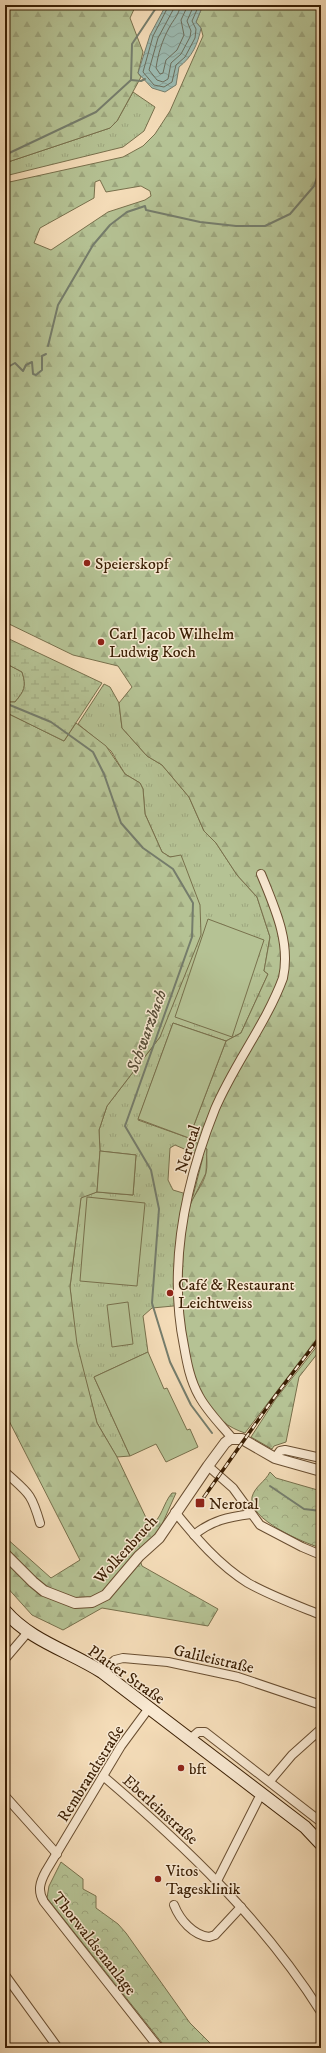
<svg xmlns="http://www.w3.org/2000/svg" width="326" height="2053" viewBox="0 0 326 2053" font-family="'IM FELL DW Pica',serif">
	<defs>
		<pattern id="grass-tufts" width="24" height="20" patternUnits="userSpaceOnUse"><rect width="24" height="20" fill="#b5c294"/><path d="M3 7l-1-3M5 7V3M7 7l1-3M15 17l-1-3M17 17v-4M19 17l1-3" fill="none" stroke="#9da67e"/></pattern>
		<pattern id="forest-firs" width="22" height="20" patternUnits="userSpaceOnUse"><rect width="22" height="20" fill="#b5c294"/><path d="M5 1l3.5 6h-7zM16 11l3.5 6h-7z" fill="#9da67e"/></pattern>
		<pattern id="wetland-marsh" width="20" height="14" patternUnits="userSpaceOnUse"><rect width="20" height="14" fill="#b5c294"/><path d="M1 5h8M5 5V1M11 12h8M15 12V8" fill="none" stroke="#9da67e"/></pattern>
		<pattern id="park-crowns" width="20" height="18" patternUnits="userSpaceOnUse"><rect width="20" height="18" fill="#b5c294"/><path d="M2 6a3 3 0 1 1 6 0M12 15a3 3 0 1 1 6 0" fill="none" stroke="#9da67e"/></pattern>
		<pattern id="water-waves" width="16" height="10" patternUnits="userSpaceOnUse"><rect width="16" height="10" fill="#9cbbb2"/><path d="M0 5q4-4 8 0t8 0" fill="none" stroke="#87a097"/></pattern>
	</defs>
	<rect width="100%" height="100%" fill="#f4dcb8"/>
	<filter id="stains"><feTurbulence type="fractalNoise" baseFrequency=".005" numOctaves="4"/><feColorMatrix values="0 0 0 0 .2 0 0 0 0 .09 0 0 0 0 .02 0 0 0 .5 -.17"/></filter>
	<radialGradient id="worn" r=".72"><stop offset=".6" stop-color="#630" stop-opacity="0"/><stop offset="1" stop-color="#630" stop-opacity=".3"/></radialGradient>
	<g fill="url(#grass-tufts)" stroke="#78704c" fill-rule="evenodd">
		<polygon points="133,92 155,107 144,131 123,147 5,176 5,163 110,128 117,121"/>
		<path d="M 5,663 L 22,672 C 27,687 24,691 15,702 L 5,702 Z"/>
		<path d="M 104,684 L 110,687 L 119,703 L 122,728 L 147,756 L 162,765 L 189,797 L 204,831 L 216,843 L 237,875 L 257,897 L 270,937 L 264,971 L 268,974 L 241,1033 L 226,1041 L 173,1023 L 138,1120 L 189,1138 L 207,1149 L 206,1173 L 189,1207 L 182,1291 L 184,1305 L 152,1308 L 143,1316 L 148,1352 L 94,1377 L 130,1456 L 117,1457 L 97,1423 L 76,1344 L 70,1287 L 81,1197 L 97,1192 L 133,1195 L 136,1155 L 100,1151 L 99,1130 L 107,1106 L 160,1037 L 181,856 L 170,857 L 162,852 L 145,814 L 143,789 L 140,783 L 125,774 L 111,751 L 78,724 ZM 175,1145 L 203,1157 L 193,1196 L 173,1190 L 168,1180 L 170,1148 Z"/>
	</g>
	<g fill="url(#forest-firs)" stroke="#78704c" fill-rule="evenodd">
		<polygon points="5,5 136,5 130,18 143,52 138,73 141,77 117,121 110,128 5,163"/>
		<path d="M 203,5 L 321,5 L 321,1330 L 318,1337 L 245,1433 C 229,1428 214,1417 205,1402 C 178,1361 178,1256 189,1209 C 192,1196 203,1186 206,1173 C 208,1166 206,1156 207,1149 L 189,1138 L 226,1041 L 241,1033 L 268,974 L 264,971 L 270,937 L 257,897 L 237,875 L 216,843 L 204,831 L 189,797 L 162,765 L 147,756 L 122,728 L 119,703 L 132,687 L 118,666 L 73,655 L 5,622 L 5,183 L 123,157 L 143,146 L 155,134 L 170,111 L 203,36 L 201,28 L 196,22 ZM 100,180 L 106,192 L 141,186 L 150,191 L 151,196 L 145,200 L 108,212 L 51,250 L 34,243 L 40,228 L 94,198 L 95,182 Z"/>
		<path d="M 5,712 L 64,741 L 76,723 L 106,746 L 125,774 L 140,783 L 143,789 L 145,814 L 162,852 L 170,857 L 181,855 L 200,905 L 201,935 L 160,1037 L 107,1106 L 99,1130 L 100,1151 L 97,1192 L 81,1198 L 70,1287 L 77,1344 L 97,1423 L 117,1457 L 150,1526 C 162,1519 163,1503 172,1493 L 176,1493 L 160,1529 L 100,1597 L 78,1601 L 44,1587 L 5,1549 L 5,1537 L 51,1578 L 80,1560 L 5,1413 Z"/>
		<polygon points="321,1341 321,1349 299,1377 286,1442 274,1446 272,1449 251,1437 275,1400"/>
		<polygon points="5,1556 35,1587 87,1607 140,1560 142,1566 218,1609 208,1626 102,1608 63,1630 32,1615 5,1585"/>
	</g>
	<path fill="url(#wetland-marsh)" stroke="#78704c" d="M 5,637 L 102,683 L 64,741 L 5,712 L 5,702 L 15,702 C 24,691 27,687 22,672 L 5,663 Z"/>
	<g fill="url(#park-crowns)" stroke="#78704c">
		<path d="M 270,1472 L 276,1478 L 321,1491 L 321,1548 C 304,1543 247,1519 252,1497 C 255,1486 265,1482 270,1472 Z"/>
		<polygon points="61,1862 83,1879 83,1889 96,1896 96,1908 118,1924 126,1933 190,2023 215,2048 166,2048 47,1898 49,1886"/>
	</g>
	<g fill="#b5c294" stroke="#78704c">
		<polygon points="208,919 264,940 232,1037 175,1017"/>
		<polygon points="173,1023 226,1041 189,1138 138,1119"/>
		<polygon points="100,1151 136,1155 133,1195 97,1192"/>
		<polygon points="87,1197 145,1203 137,1286 80,1281"/>
		<polygon points="128,1302 133,1344 112,1347 107,1305"/>
		<polygon points="148,1352 164,1389 167,1388 187,1430 190,1429 198,1447 166,1462 156,1444 130,1456 94,1377"/>
	</g>
	<path fill="url(#water-waves)" stroke="#757d6c" d="M 166,5 L 203,5 L 196,22 L 201,28 C 198,44 192,57 179,67 L 176,85 L 165,92 L 152,88 L 138,73 L 150,35 Z"/>
	<g fill="none" stroke-linecap="round" stroke-linejoin="round">
		<g stroke="#6c6d5b" stroke-width="1">
			<polyline points="169,5 153,36 143,72 154,85 164,87 172,82 176,65 185,57 195,38 196,29 192,21 199,5"/>
			<polyline points="174,5 173,10 158,38 149,70 157,80 163,82 168,79 171,63 181,54 190,37 191,31 187,21 194,5"/>
			<path d="M 180,5 C 180,14 173,20 169,28 C 162,41 158,54 156,68 L 160,74 L 163,73 L 166,60 L 177,50 L 184,35 L 181,20 L 188,5"/>
		</g>
		<g stroke="#757d6c" stroke-width="2">
			<polyline points="131,80 141,81 145,79"/>
			<polyline points="5,155 96,112 131,80 132,44 158,5"/>
			<polyline points="48,346 58,305 93,245 110,225 127,212 145,206 146,210 200,222 236,226 265,226 290,214 314,186 321,166"/>
			<polyline points="5,374 8,367 15,363 23,371 26,365 32,362 33,374 36,375 42,370 42,356 46,354"/>
			<polyline points="5,703 51,722 93,752 104,774 121,823 143,848 173,869 193,903 192,937 125,1126 151,1170 159,1209 152,1303 170,1362 191,1405 212,1433"/>
			<polyline points="270,1486 304,1509 321,1511"/>
		</g>
		<g stroke="#694e31" stroke-width="10">
			<g id="minor">
				<path d="M 232,1438 C 221,1425 207,1411 199,1396 C 190,1380 187,1363 184,1346 C 168,1267 185,1184 215,1109 C 234,1064 266,1024 283,978 C 291,942 274,906 261,874"/>
				<polyline points="275,1458 280,1451 285,1450 321,1458"/>
				<polyline points="208,1466 233,1488 260,1525 302,1547 321,1555"/>
				<path d="M 5,1472 C 28,1493 31,1492 40,1523"/>
				<path d="M 175,1512 C 196,1538 219,1565 248,1583 C 271,1596 296,1605 321,1615"/>
				<path d="M 194,1535 C 212,1520 229,1517 251,1514"/>
				<polyline points="5,1659 28,1632"/>
				<polyline points="102,1672 115,1660 123,1658 168,1662 238,1677 321,1705"/>
				<path d="M 149,1708 L 121,1746 L 46,1871 C 40,1882 37,1891 44,1902 L 159,2048"/>
				<polyline points="190,1739 198,1732 205,1732 321,1822"/>
				<path d="M 103,1776 C 185,1846 263,1920 321,2012"/>
				<polyline points="270,1781 292,1755 321,1729"/>
				<polyline points="5,1796 57,1854"/>
				<polyline points="217,1881 261,1794"/>
				<path d="M 174,1905 C 180,1920 193,1935 209,1937 L 215,1935 L 241,1907"/>
				<polyline points="5,1975 58,2048"/>
			</g>
		</g>
		<g stroke="#694e31" stroke-width="12">
			<polyline id="tertiary" points="5,1554 33,1582 44,1591 75,1603 92,1602 106,1595 139,1556 159,1538 208,1466 225,1443 230,1439 242,1439 275,1458 321,1471"/>
		</g>
		<g stroke="#3b1f04" stroke-width="14">
			<path id="secondary" d="M 5,1611 C 31,1641 69,1651 102,1672 L 305,1827 L 321,1844"/>
		</g>
		<use href="#minor" stroke="#f8e8d1" stroke-width="8"/>
		<use href="#tertiary" stroke="#f8e8d1" stroke-width="10"/>
		<use href="#secondary" stroke="#f8e8d1" stroke-width="12"/>
		<g stroke="#3b1f04" stroke-width="3.5">
			<polyline id="rail" points="204,1497 273,1399 321,1336"/>
		</g>
		<use href="#rail" stroke="#f8e8d1" stroke-width="2" stroke-dasharray="6" stroke-linecap="butt"/>
	</g>
	<g fill="#8f2418" stroke="#f8e8d1" stroke-width="1.5">
		<circle cx="87" cy="563" r="4"/>
		<circle cx="101" cy="642" r="4"/>
		<circle cx="170" cy="1293" r="4"/>
		<rect x="195" y="1498" width="10" height="10" rx="2"/>
		<circle cx="181" cy="1768" r="4"/>
		<circle cx="158" cy="1879" r="4"/>
	</g>
	<g text-anchor="middle" stroke-width="3" stroke-linejoin="round" paint-order="stroke">
		<g font-size="16" fill="#3b1f04" stroke="#f8e8d1" text-anchor="start">
			<text x="95" y="569">Speierskopf</text>
			<text x="109" y="639">Carl Jacob Wilhelm<tspan x="109" dy="18">Ludwig Koch</tspan></text>
			<text x="178" y="1290">Café &amp; Restaurant<tspan x="178" dy="18">Leichtweiss</tspan></text>
			<text x="209" y="1509">Nerotal</text>
			<text x="189" y="1774">bft</text>
			<text x="166" y="1876">Vitos<tspan x="166" dy="18">Tagesklinik</tspan></text>
		</g>
		<g font-size="16" fill="#3b1f04" stroke="#f8e8d1">
			<text transform="translate(187 1149) rotate(-73)" y="6">Nerotal</text>
			<text transform="translate(125 1549) rotate(-48)" y="6">Wolkenbruch</text>
			<text transform="translate(214 1658) rotate(13)" y="6">Galileistraße</text>
			<text transform="translate(127 1674) rotate(35)" y="6">Platter Straße</text>
			<text transform="translate(90 1773) rotate(-58)" y="6">Rembrandtstraße</text>
			<text transform="translate(161 1809) rotate(42)" y="6">Eberleinstraße</text>
			<text transform="translate(95 1943) rotate(52)" y="6">Thorwaldsenanlage</text>
		</g>
		<g font-size="17" font-style="italic" fill="#584e38" stroke="#f8e8d1">
			<text transform="translate(146 1031) rotate(-70)" y="6">Schwarzbach</text>
		</g>
	</g>
	<rect width="326" height="2053" fill="none" stroke="#f4dcb8" stroke-width="20"/>
	<rect x="6" y="6" width="314" height="2041" fill="none" stroke="#3b1f04" stroke-width="2"/>
	<rect x="10" y="10" width="306" height="2033" fill="none" stroke="#3b1f04"/>
	<rect width="100%" height="100%" filter="url(#stains)"/>
	<rect width="100%" height="100%" fill="url(#worn)"/>
</svg>
